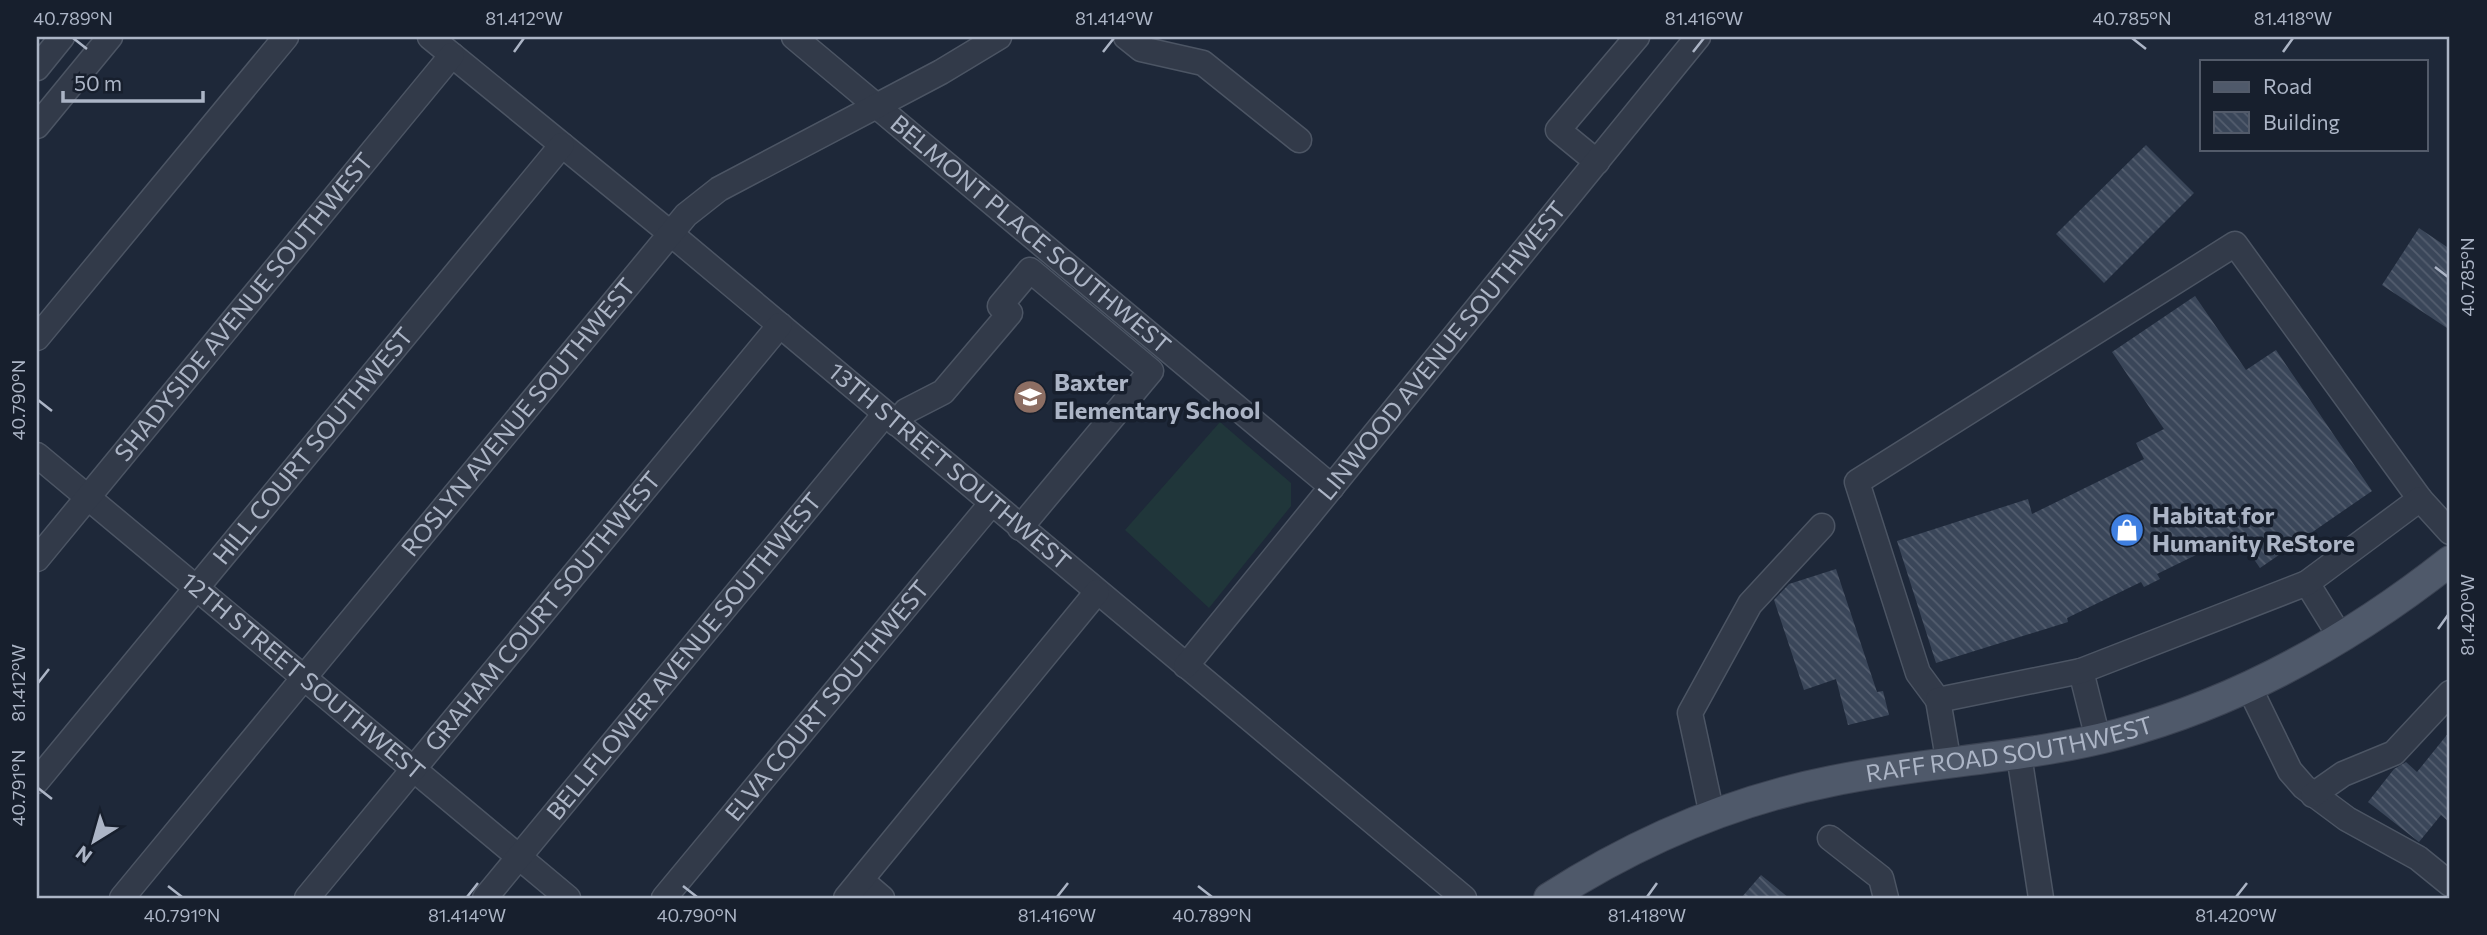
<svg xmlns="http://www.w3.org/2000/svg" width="2487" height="935" viewBox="0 0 2487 935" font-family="Commissioner,sans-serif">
	<defs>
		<pattern id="building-back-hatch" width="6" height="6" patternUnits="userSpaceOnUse" patternTransform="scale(1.75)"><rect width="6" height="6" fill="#3a4659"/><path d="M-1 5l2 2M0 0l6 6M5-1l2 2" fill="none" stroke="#545e6f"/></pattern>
	</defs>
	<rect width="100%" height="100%" fill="#1e2839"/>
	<polygon fill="#20363a" points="1220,422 1291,483 1291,506 1209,608 1125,530"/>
	<g fill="url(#building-back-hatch)">
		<polygon points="2146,145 2194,193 2104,283 2056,234"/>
		<polygon points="2419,228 2450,249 2450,330 2382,285"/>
		<polygon points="2195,296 2246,370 2276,350 2372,491 2260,568 2237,535 2157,574 2160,579 2144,587 2141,582 2067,618 2068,622 1936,663 1897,541 2028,499 2032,514 2144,459 2136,443 2164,429 2112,352"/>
		<polygon points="1836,569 1877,692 1883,691 1889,715 1848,725 1836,679 1804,690 1774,600 1789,584"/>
		<polygon points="2450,731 2450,823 2441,815 2419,842 2368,802 2394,769 2406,762 2417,772"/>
		<polygon points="1761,875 1789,898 1741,898"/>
	</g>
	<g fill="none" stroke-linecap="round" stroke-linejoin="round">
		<g stroke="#4c5564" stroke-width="27">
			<g id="minor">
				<path id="s1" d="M 430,37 L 670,233 L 1464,898"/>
				<path id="s2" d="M 794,37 L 1332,487"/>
				<polyline points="1126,37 1141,49 1203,63 1299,140"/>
				<polyline points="37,68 62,37"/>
				<polyline points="37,126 110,37"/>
				<polyline points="1597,162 1558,130 1637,37"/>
				<polyline points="37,338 286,37"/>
				<polyline points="897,424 906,411 943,392 1010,313 1000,306 1030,270 1151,371 1020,528"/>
				<path id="s3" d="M 37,455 L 568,898"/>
				<path id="s4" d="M 37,559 L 452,55"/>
				<polyline points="2307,583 2341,638"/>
				<path id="s5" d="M 1186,666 L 1698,37"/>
				<polyline points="2081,671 2098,739"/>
				<polyline points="2249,687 2290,771 2304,787 2347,819 2418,858 2450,884"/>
				<polyline points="1938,700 1918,673 1857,482 2235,244 2420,499"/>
				<polyline points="2019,755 2041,898"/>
				<polyline points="1949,764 1938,700 2081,671 2307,583 2420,499 2450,532"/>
				<path id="s6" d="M 37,781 L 562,145"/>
				<polyline points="2313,795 2343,774 2394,753 2450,693"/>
				<polyline points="1712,815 1690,713 1750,604 1822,526"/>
				<polyline points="1830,838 1881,878 1886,898"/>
				<polyline points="861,880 882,898"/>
				<path id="s7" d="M 122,898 L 686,215 L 719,189 L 941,72 L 999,37"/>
				<path id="s8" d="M 307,898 L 780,325"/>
				<path id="s9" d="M 485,898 L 885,414"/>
				<path id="s10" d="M 664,898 L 991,504"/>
				<polyline points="846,898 1097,592"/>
			</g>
		</g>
		<g stroke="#3b4353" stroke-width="32">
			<g id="major">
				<path id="s11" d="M 1549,898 C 1636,842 1731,801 1832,781 C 1927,761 2025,759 2119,734 C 2242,701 2351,639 2450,561"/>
			</g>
		</g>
		<use href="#minor" stroke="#323a49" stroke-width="24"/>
		<use href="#major" stroke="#4f596a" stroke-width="30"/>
	</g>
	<path fill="none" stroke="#acb5c6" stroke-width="2.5" d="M 73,38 L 87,49M 2132,38 L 2146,49M 514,52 L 524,38M 1103,52 L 1114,38M 1693,52 L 1704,38M 2283,52 L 2293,38M 2435,267 L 2448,277M 38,400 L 52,411M 2438,629 L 2448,615M 38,683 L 49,669M 38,788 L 52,799M 168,886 L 182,897M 683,886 L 697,897M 1198,886 L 1212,897M 467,897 L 478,883M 1057,897 L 1068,883M 1647,897 L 1657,883M 2236,897 L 2247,883"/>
	<defs>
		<g id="school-disc" transform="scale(1.75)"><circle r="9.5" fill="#8d6e63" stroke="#171f2d"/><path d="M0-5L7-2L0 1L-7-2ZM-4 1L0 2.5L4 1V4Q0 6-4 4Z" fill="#fff"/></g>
		<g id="shop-disc" transform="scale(1.75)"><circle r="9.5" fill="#3f7fe0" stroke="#171f2d"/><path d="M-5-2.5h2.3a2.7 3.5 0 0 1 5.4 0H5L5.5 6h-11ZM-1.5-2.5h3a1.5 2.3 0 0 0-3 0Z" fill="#fff"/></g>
	</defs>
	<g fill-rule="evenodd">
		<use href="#school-disc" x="1030" y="397"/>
		<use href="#shop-disc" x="2127" y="530"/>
	</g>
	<g text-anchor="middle" stroke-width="7" stroke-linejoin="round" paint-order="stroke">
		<g font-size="24" fill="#acb5c6" stroke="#171f2d">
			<text dy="8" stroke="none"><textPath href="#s2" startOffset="308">BELMONT PLACE SOUTHWEST</textPath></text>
			<text dy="8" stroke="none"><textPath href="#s4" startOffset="326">SHADYSIDE AVENUE SOUTHWEST</textPath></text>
			<text dy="8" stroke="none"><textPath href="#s5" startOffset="406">LINWOOD AVENUE SOUTHWEST</textPath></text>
			<text dy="8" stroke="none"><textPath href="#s7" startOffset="623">ROSLYN AVENUE SOUTHWEST</textPath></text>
			<text dy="8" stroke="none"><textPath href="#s6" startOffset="434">HILL COURT SOUTHWEST</textPath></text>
			<text dy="8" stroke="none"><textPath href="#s1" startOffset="674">13TH STREET SOUTHWEST</textPath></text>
			<text dy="8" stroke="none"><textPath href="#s8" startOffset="371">GRAHAM COURT SOUTHWEST</textPath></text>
			<text dy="8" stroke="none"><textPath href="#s9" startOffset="313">BELLFLOWER AVENUE SOUTHWEST</textPath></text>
			<text dy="8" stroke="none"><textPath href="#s3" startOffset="346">12TH STREET SOUTHWEST</textPath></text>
			<text dy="8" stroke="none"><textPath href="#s10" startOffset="256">ELVA COURT SOUTHWEST</textPath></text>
			<text dy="8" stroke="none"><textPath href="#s11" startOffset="488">RAFF ROAD SOUTHWEST</textPath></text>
		</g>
		<g font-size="24" font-weight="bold" fill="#acb5c6" stroke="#171f2d" text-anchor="start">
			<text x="1054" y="391">Baxter<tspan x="1054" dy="28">Elementary School</tspan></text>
			<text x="2152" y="524">Habitat for<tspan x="2152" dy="28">Humanity ReStore</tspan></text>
		</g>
	</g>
	<rect width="2487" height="935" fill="none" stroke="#171f2d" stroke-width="77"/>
	<rect x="2200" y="60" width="228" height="91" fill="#171f2d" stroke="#535b6a" stroke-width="2"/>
	<rect x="2214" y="82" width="35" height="10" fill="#4f596a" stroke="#535b6a" stroke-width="2"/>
	<text x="2263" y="94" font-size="21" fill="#acb5c6">Road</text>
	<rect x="2214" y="112" width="35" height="21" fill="url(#building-back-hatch)" stroke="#535b6a" stroke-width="2"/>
	<text x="2263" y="130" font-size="21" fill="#acb5c6">Building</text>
	<g transform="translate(94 841) rotate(217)" stroke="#171f2d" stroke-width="5" paint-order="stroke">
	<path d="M0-5L12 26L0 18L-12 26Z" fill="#acb5c6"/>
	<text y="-10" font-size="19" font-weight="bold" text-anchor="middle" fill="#acb5c6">N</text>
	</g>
	<path d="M63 91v10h140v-10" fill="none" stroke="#acb5c6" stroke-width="3.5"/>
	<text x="74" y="91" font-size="21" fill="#acb5c6" stroke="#171f2d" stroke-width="5" paint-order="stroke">50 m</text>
	<rect x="38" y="38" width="2410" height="859" fill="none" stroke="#acb5c6" stroke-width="2.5"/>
	<g font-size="18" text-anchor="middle" fill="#acb5c6">
		<text x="73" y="25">40.789°N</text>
		<text x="524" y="25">81.412°W</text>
		<text x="1114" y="25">81.414°W</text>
		<text x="1704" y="25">81.416°W</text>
		<text x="2132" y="25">40.785°N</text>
		<text x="2293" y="25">81.418°W</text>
		<text transform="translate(2468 277) rotate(-90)" y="6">40.785°N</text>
		<text transform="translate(19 400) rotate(-90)" y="6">40.790°N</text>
		<text transform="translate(2468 615) rotate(-90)" y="6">81.420°W</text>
		<text transform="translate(19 683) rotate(-90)" y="6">81.412°W</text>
		<text transform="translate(19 788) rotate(-90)" y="6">40.791°N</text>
		<text x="182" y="922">40.791°N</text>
		<text x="467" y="922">81.414°W</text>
		<text x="697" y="922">40.790°N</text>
		<text x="1057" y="922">81.416°W</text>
		<text x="1212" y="922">40.789°N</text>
		<text x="1647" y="922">81.418°W</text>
		<text x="2236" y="922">81.420°W</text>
	</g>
</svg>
